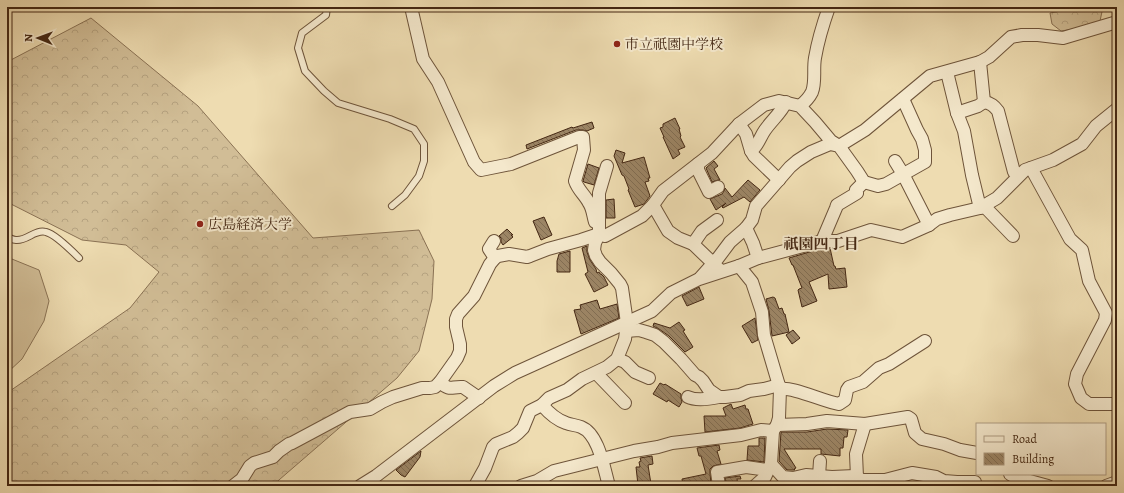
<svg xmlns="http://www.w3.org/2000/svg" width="1124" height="493" viewBox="0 0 1124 493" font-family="Alegreya,'Noto Serif JP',serif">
	<defs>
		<pattern id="forest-crowns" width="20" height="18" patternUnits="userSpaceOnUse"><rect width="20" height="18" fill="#d1bd96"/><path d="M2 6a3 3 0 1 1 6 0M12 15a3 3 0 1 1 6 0" fill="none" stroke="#b5a280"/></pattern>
		<pattern id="building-back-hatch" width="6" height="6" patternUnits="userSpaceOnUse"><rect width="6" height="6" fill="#9c8565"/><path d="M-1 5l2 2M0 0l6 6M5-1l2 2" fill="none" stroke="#816d52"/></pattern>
	</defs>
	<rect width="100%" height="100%" fill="#eedcb1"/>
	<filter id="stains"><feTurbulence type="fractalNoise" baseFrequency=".005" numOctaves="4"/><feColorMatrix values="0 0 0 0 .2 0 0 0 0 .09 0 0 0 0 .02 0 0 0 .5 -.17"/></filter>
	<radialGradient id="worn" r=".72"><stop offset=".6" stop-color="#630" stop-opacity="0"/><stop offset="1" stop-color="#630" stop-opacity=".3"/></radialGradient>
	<g fill="url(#forest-crowns)" stroke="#8a7254">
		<polygon points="1082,7 1103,7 1100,21 1080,28 1061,31 1052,24 1050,13"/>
		<polygon points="91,18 198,106 313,238 419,230 434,261 432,299 419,351 397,378 272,486 7,486 7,393 130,308 159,272 126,245 82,240 7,202 7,62"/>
	</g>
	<polygon fill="#d1bd96" stroke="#8a7254" points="7,257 39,270 49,301 44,321 22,359 7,373"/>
	<g fill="url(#building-back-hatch)" stroke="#442713">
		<polygon points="675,118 680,129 679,129 681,136 680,137 685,147 678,150 680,154 673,159 663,137 664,137 660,128 663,127 663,124"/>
		<polygon points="592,122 594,128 587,131 583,130 576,130 527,149 526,145 572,127 573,128"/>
		<polygon points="616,150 625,153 622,163 644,157 650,178 648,178 649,181 645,182 650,196 644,204 635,207 628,190 629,189 624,176 622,175 614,156"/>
		<polygon points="714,161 718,166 714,169 720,180 718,180 712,182 706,168"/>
		<polygon points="588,164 599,168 594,185 584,182 583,181"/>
		<polygon points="748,180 760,190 750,202 744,197 723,208 722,207 726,203 716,210 710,199 722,194 724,191 725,188 732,197"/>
		<polygon points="614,199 615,218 606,218 606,200"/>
		<polygon points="544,217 552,235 541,240 533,221"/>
		<polygon points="507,229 513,235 511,235 513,237 503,245 501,242 501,238 499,236"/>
		<polygon points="587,246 587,252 590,260 596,269 597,273 599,272 600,274 601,274 604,277 608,285 594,292 585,274 588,272 582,248"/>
		<polygon points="823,248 830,248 834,266 835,266 836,269 845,268 847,287 829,289 828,274 809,282 817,301 802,307 798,290 799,289 802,288 793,265 792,265 789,258"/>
		<polygon points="570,251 570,272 557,272 557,261 559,254"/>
		<polygon points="699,287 704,299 687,306 682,296"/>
		<polygon points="773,297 775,298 779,309 782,308 784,314 785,314 789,332 772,336 769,311 766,299"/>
		<polygon points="597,300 600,309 617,304 619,318 581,334 574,310 581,309 580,305"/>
		<polygon points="755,318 758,340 752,343 742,326"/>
		<polygon points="679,322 685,330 683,331 693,347 685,352 669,336 659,329 653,326 654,323 670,328"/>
		<polygon points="793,330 800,338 792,344 786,335"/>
		<polygon points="660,383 664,385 665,384 681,394 681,398 682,402 679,407 668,400 667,402 653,394"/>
		<polygon points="731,404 733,409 745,405 746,409 748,409 753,424 740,428 705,432 704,416 726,416 723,408"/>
		<polygon points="827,429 848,430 847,437 844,437 843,448 840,448 840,456 821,454 821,449 784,449 796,468 794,469 795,470 787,470 779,461 781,432 807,432"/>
		<polygon points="759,438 765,438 764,462 747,460 748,446 759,446"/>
		<polygon points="719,445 720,450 717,451 721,464 713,466 710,469 710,473 711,484 696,486 683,486 682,479 706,474 701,456 699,456 697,448"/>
		<polygon points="421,451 420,457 405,477 401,475 396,470"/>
		<polygon points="652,456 653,464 648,465 651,484 638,485 636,467 640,467 639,462 641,461 640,458"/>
		<polygon points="740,476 741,479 737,479 738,486 726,486 725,478"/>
	</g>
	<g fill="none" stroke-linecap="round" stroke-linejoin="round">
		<g stroke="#6e543a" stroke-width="8">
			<g id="service">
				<polyline points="327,7 326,15 302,33 298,48 305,71 324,91 338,103 390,119 414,129 424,144 424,161 419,176 405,195 392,206"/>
				<path d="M 7,237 C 10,238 13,240 16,240 C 27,241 35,229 46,232 C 55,234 72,251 79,258"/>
			</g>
		</g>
		<g stroke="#6e543a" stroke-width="14">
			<g id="minor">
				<path d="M 411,7 L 423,59 L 438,82 L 474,162 L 481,170 L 511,164 L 579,137 L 583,137 L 584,150 L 575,181 C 578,190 585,195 589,203 C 593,209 593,216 595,222"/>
				<polyline points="947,72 957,113 964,131 972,175 980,208"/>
				<path d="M 984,102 C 991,103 994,106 998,111 L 1014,172 L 1019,174"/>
				<path d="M 800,106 C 805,102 809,98 812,92 C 816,82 813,69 815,58 C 818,40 823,24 829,7"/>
				<polyline points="957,113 978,106 984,102 980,62"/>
				<polyline points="739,124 746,134 751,151 754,156 779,180"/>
				<path d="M 751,151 C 758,146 760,137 765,130 C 772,120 781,113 786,102"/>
				<polyline points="895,161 903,174 929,225"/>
				<polyline points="698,164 698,170 709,192 718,187"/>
				<polyline points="1031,168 1070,239 1082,250 1089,281 1106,313 1105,320 1077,374 1075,384 1081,398 1089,404 1117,404"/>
				<polyline points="653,205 668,231 678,238 693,244 719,269"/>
				<polyline points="984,206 1013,236"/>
				<polyline points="746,228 753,243 758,258"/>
				<polyline points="494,241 489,249 495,258"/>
				<polyline points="822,241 836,208 837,205 857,193 856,190 864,182"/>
				<polyline points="693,244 702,231 717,220"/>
				<polyline points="739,266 752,282 762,312 764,335 780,389 779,418 777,425 773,431 771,464 765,477 755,486"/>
				<polyline points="701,277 718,258 730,242 746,228 752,220 756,206 790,167 797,161 811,152 830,144 839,146 857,171 864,182 878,186 886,184 925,162 925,150 922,139 917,130 903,99"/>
				<polyline points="626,331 639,330 646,332 655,335 664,342 681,359 695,375 699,377 703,381 709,390 719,397 725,397 740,395 749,391 764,389 779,385"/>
				<polyline points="617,359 625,362 635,372 649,378"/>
				<polyline points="596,373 625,403"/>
				<path d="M 440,382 C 451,392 451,386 463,387 L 479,398"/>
				<path d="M 780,389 C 792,386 824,402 839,404 L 845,400 L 847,390 L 849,387 L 863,382 L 879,368 L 889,364 L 925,341"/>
				<path d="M 688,397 C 696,401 709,399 719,397"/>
				<path d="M 542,405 C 548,412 557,420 566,423 C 571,425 576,425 581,427 C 599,434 604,469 609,486"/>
				<polyline points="777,425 807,424 827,421 865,424 908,417 911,419 915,433 922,439 944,444 960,450 977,453"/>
				<polyline points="771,464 783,477 793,478 806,475 832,477 855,476 862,480 885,480 912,473 936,477 944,481 957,482 975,482"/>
				<polyline points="1010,474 1015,477 1048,486"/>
				<polyline points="819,476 820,461"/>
				<polyline points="857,477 856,454 865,424"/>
				<polyline points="233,486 242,479 250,466 254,463 273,457 279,451 289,444 292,443 350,412 370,409 382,402 393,397 422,388 430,388 435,387 440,382 457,358 460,351 460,344 456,327 456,319 458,314 474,296 490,264 495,258 498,256 509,254 527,257 530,256 548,249 581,240 599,234 605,236 642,216 653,205 663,191 712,153 739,124 764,105 779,101 800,106 815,122 831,141 839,146 865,130 930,76 980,62 989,57 1011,37 1022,35 1038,35 1063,38 1117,22"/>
				<polyline points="360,486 376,476 494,386 515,373 652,311 671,293 699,279 739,266 758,258 822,241 838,241 871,230 902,237 929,225 937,219 950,215 980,208 997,198 1025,170 1053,160 1082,144 1096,126 1117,109"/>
				<polyline points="475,486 485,468 493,447 496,444 513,437 518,433 523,428 530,411 542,405 549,398 567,390 582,379 607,367 617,359 625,339 627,323 622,288 620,284 611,273 600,262 596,256 594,250 595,243 599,234 599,193 607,166"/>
				<polyline points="521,486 537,481 554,471 634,451 658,447 672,443 741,435 761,430 773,431"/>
				<polyline points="719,486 717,472 746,467 768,470"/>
				<polyline points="1106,486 1117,482"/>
			</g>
		</g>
		<use href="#service" stroke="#f4e8cc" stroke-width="6"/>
		<use href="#minor" stroke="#f4e8cc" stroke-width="12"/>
	</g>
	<g fill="#8f2418" stroke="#f4e8cc" stroke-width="1.5">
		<circle cx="617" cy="44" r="4"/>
		<circle cx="200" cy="224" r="4"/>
	</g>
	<g text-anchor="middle" stroke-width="4" stroke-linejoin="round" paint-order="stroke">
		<g font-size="14" fill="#442713" stroke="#f4e8cc" text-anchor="start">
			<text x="625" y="49">市立祇園中学校</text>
			<text x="208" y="229">広島経済大学</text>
		</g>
		<g font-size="15" font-weight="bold" fill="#442713" stroke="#f4e8cc">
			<text x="821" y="249">祇園四丁目</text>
		</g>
	</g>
	<rect width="1124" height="493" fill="none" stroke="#eedcb1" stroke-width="24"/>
	<rect x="8" y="8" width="1108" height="477" fill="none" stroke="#442713" stroke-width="2"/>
	<rect x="12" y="12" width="1100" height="469" fill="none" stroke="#442713"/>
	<rect x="976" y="423" width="130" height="52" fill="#f4e8cc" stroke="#ae9b82"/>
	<rect x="984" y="436" width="20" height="6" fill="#f4e8cc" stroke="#ae9b82"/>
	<text x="1012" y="443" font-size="12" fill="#442713">Road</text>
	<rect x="984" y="453" width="20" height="12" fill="url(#building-back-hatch)" stroke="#ae9b82"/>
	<text x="1012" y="463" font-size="12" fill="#442713">Building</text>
	<g transform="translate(38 38) rotate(271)" stroke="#f4e8cc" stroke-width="3" paint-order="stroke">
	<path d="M0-3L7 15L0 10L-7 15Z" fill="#442713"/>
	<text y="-6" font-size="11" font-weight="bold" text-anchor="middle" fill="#442713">N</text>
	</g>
	<rect width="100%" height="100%" filter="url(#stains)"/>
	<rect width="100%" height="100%" fill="url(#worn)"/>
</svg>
